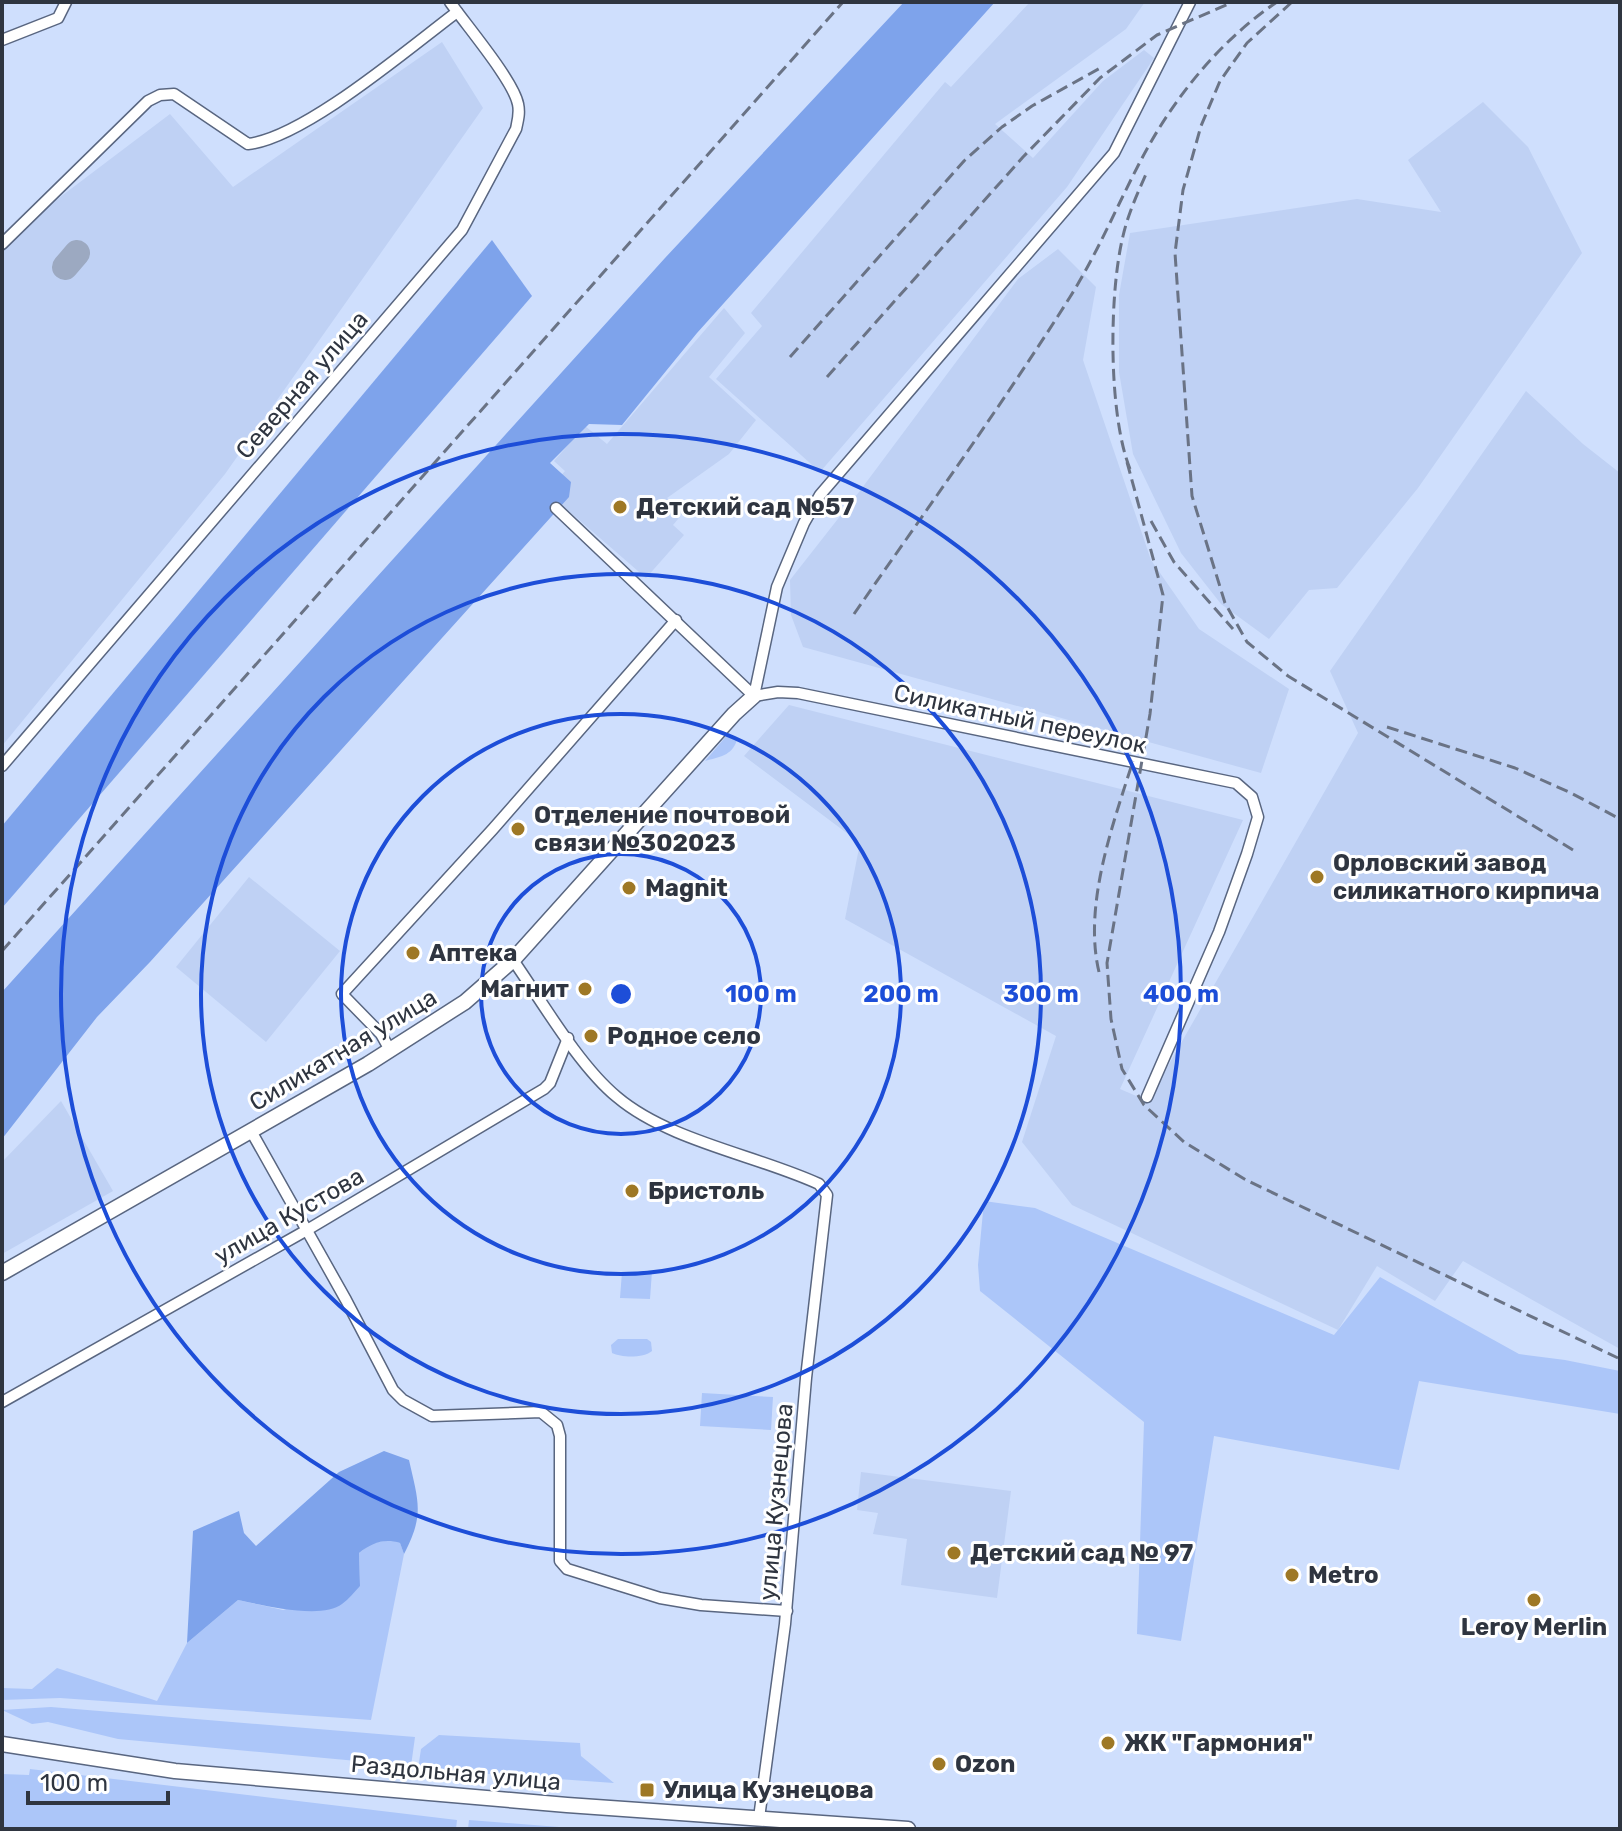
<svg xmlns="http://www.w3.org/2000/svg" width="1622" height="1831" viewBox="0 0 1622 1831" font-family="Rubik,sans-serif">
	<rect width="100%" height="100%" fill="#cfdffd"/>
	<g fill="#bfd1f4">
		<polygon points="1030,2 1145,2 1126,29 995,124 1033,158 1103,81 1144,50 1154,58 1067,187 820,472 716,379 762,326 751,313 945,82 951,87"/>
		<polygon points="442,42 483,108 225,474 2,746 2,241 170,114 233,187"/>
		<polygon points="1483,102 1528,147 1582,253 1418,488 1337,588 1309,590 1269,639 1221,604 1181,553 1133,454 1119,372 1119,295 1130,233 1357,199 1441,212 1408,160"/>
		<polygon points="1058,249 1096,287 1083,360 1151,560 1199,629 1289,689 1261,773 803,647 791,615 790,580 859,492 1018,279"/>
		<polygon points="724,308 745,333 709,377 756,420 729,454 667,498 683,513 673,525 684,535 646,578 547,492 565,471 554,461 585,426 607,444"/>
		<polygon points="1526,391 1583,444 1620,473 1620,1349 1463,1261 1435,1301 1377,1266 1338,1330 1072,1205 1022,1142 1056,1036 845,919 860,843 744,756 789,705 1243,820 1120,1089 1148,1101 1358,733 1330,671"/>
		<polygon points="249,877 340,951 266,1042 176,967"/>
		<polygon points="61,1101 113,1191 2,1254 2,1162"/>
		<polygon points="861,1472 1011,1491 997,1598 901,1585 907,1539 873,1534 878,1513 857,1510"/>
	</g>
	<g fill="#acc6f9">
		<path d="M 729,733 L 737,740 C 732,756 719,757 705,761 Z"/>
		<polygon points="984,1201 1035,1208 1334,1335 1380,1277 1519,1354 1565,1360 1620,1371 1620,1414 1419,1381 1399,1470 1214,1436 1181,1641 1137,1634 1144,1422 980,1291 978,1265"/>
		<polygon points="652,1271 650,1299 620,1298 622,1272"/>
		<path d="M 618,1339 L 647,1339 L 651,1342 L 652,1351 C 644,1358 622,1358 612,1353 L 611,1345 Z"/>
		<polygon points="702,1393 773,1397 771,1430 700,1426"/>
		<polygon points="391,1540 400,1543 404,1554 371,1720 60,1698 2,1700 2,1688 32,1689 57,1668 157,1701 187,1643 238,1600 283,1610 360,1586 359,1553 372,1543"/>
		<polygon points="51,1707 415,1737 411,1766 118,1739 48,1722 32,1724 2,1710"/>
		<polygon points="439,1735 580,1743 581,1756 614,1783 418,1769 421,1749"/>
		<polygon points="30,1769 457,1820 456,1829 2,1829 2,1774 29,1775"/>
		<polygon points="469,1820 585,1829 468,1829"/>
	</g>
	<g fill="#7ea3eb">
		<polygon points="904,2 995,2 697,333 622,425 589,424 550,463 571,482 569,497 150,962 97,1017 2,1139 2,992 665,258"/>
		<polygon points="492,240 532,296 2,908 2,826"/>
		<path d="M 384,1451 L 409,1460 C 418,1501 425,1514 404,1554 L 400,1543 C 384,1538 372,1543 359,1553 L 360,1586 C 354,1592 349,1599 342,1604 C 322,1620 262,1605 238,1600 L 187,1643 L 193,1531 L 239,1511 L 244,1533 L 256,1546 L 339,1472 Z"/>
	</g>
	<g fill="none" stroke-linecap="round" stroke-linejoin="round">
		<polyline stroke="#9ca9c1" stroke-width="26" points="65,267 77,253"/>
		<g stroke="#596680" stroke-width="13">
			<g id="minor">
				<polyline points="2,40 58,18 66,2"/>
				<path d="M 2,244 L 148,101 L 160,95 L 174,94 L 248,144 C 304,138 409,48 457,12"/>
				<polyline points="556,508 754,696"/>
				<polyline points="754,696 778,692 798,693 1236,783 1252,797 1258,817 1247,854 1219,932 1147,1097"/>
				<polyline points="754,696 777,587 804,523 820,495 1114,153 1190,2"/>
				<path d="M 2,766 L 462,230 L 516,129 C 518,120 520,113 518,104 C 513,80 466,25 450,2"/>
				<path d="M 513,960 C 541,1000 579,1066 617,1097 C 669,1141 756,1155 819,1184 L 827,1195 L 806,1378 L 785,1624 L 759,1818"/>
				<polyline points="390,1050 381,1034 342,994 493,829 676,620"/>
				<polyline points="251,1131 346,1300 393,1390 403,1400 432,1416 541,1412 557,1425 560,1436 560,1561 567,1569 660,1598 701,1605 787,1611"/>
				<polyline points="2,1402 307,1230 544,1089 550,1083 568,1038"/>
			</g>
		</g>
		<g stroke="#596680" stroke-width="17">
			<polyline id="tertiary" points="2,1273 368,1064 465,1002 513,960 734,714 754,696"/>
		</g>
		<g stroke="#596680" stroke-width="17">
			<polyline id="secondary" points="2,1744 175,1771 567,1805 908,1829"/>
		</g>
		<use href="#minor" stroke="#fff" stroke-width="10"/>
		<use href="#tertiary" stroke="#fff" stroke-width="14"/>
		<use href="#secondary" stroke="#fff" stroke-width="14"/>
		<g stroke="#6a7385" stroke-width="3" stroke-dasharray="12 6" stroke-linecap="butt">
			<polyline points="1292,2 1247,43 1220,81 1201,126 1183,190 1175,253 1192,496 1225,603 1247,642 1288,676 1573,850"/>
			<polyline points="790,357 964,161 1002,127 1032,106 1102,67"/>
			<polyline points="827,377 1023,157 1100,78 1157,35 1233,2"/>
			<polyline points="1127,462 1163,595 1150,714 1107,963 1111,1019 1122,1069 1144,1105 1184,1142 1246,1180 1618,1358"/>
			<path d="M 1130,469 C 1108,414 1109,293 1123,236 C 1128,214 1138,192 1147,172"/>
			<polyline points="1151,521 1174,562 1233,629"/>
			<path d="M 854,614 C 927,509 1002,405 1070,297 C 1097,254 1117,206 1140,162 C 1172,100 1219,41 1277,2"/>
			<polyline points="1387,727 1515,768 1571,793 1620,819"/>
			<polyline points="2,951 843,2"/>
			<path d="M 1099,972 C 1083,905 1113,824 1133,761"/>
		</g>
	</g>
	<g fill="none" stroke="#1d4ed8" stroke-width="4">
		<circle cx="621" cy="994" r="140"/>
		<circle cx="621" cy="994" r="280"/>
		<circle cx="621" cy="994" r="420"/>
		<circle cx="621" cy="994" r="560"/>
	</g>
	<g fill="#9e7825" stroke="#fff" stroke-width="3">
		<circle cx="620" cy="507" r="8"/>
		<circle cx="518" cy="829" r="8"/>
		<circle cx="1317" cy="877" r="8"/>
		<circle cx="629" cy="888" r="8"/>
		<circle cx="413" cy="953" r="8"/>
		<circle cx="585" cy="989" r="8"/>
		<circle cx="591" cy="1036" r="8"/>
		<circle cx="632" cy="1191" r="8"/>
		<circle cx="954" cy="1553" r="8"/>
		<circle cx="1292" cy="1575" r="8"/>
		<circle cx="1534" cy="1600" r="8"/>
		<circle cx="1108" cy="1743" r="8"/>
		<circle cx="939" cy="1764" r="8"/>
		<rect x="639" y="1782" width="16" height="16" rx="4"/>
	</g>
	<g text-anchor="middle" stroke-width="6" stroke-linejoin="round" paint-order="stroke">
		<g font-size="24" fill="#2f3540" stroke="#fff">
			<text transform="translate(302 385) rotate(-49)" y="8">Северная улица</text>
			<text transform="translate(1020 719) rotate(12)" y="8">Силикатный переулок</text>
			<text transform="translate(343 1050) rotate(-31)" y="8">Силикатная улица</text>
			<text transform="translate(289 1216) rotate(-30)" y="8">улица Кустова</text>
			<text transform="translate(776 1502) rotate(-85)" y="8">улица Кузнецова</text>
			<text transform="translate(456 1773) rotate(5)" y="8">Раздольная улица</text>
		</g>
		<g font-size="24" font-weight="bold" fill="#2f3540" stroke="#fff" text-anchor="start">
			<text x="636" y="515">Детский сад №57</text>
			<text x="534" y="823">Отделение почтовой<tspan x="534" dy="28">связи №302023</tspan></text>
			<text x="1333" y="871">Орловский завод<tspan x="1333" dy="28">силикатного кирпича</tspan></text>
			<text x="645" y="896">Magnit</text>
			<text x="429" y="961">Аптека</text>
			<text x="569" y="997" text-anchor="end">Магнит</text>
			<text x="607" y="1044">Родное село</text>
			<text x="648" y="1199">Бристоль</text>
			<text x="970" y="1561">Детский сад № 97</text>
			<text x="1308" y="1583">Metro</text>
			<text x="1534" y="1635" text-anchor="middle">Leroy Merlin</text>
			<text x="1124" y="1751">ЖК "Гармония"</text>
			<text x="955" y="1772">Ozon</text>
			<text x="663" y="1798">Улица Кузнецова</text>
		</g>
	</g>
	<circle cx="621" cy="994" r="12" fill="#1d4ed8" stroke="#fff" stroke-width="4"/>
	<g font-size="24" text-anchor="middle" font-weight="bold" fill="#1d4ed8" stroke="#fff" stroke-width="6" stroke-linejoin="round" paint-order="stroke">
		<text x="761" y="1002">100 m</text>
		<text x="901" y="1002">200 m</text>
		<text x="1041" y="1002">300 m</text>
		<text x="1181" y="1002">400 m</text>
	</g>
	<rect width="1622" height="1831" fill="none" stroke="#2f3540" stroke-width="8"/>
	<path d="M28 1791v12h140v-12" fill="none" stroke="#2f3540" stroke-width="4"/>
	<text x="40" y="1791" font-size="24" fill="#2f3540" stroke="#ffffff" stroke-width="6" paint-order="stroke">100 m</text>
</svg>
